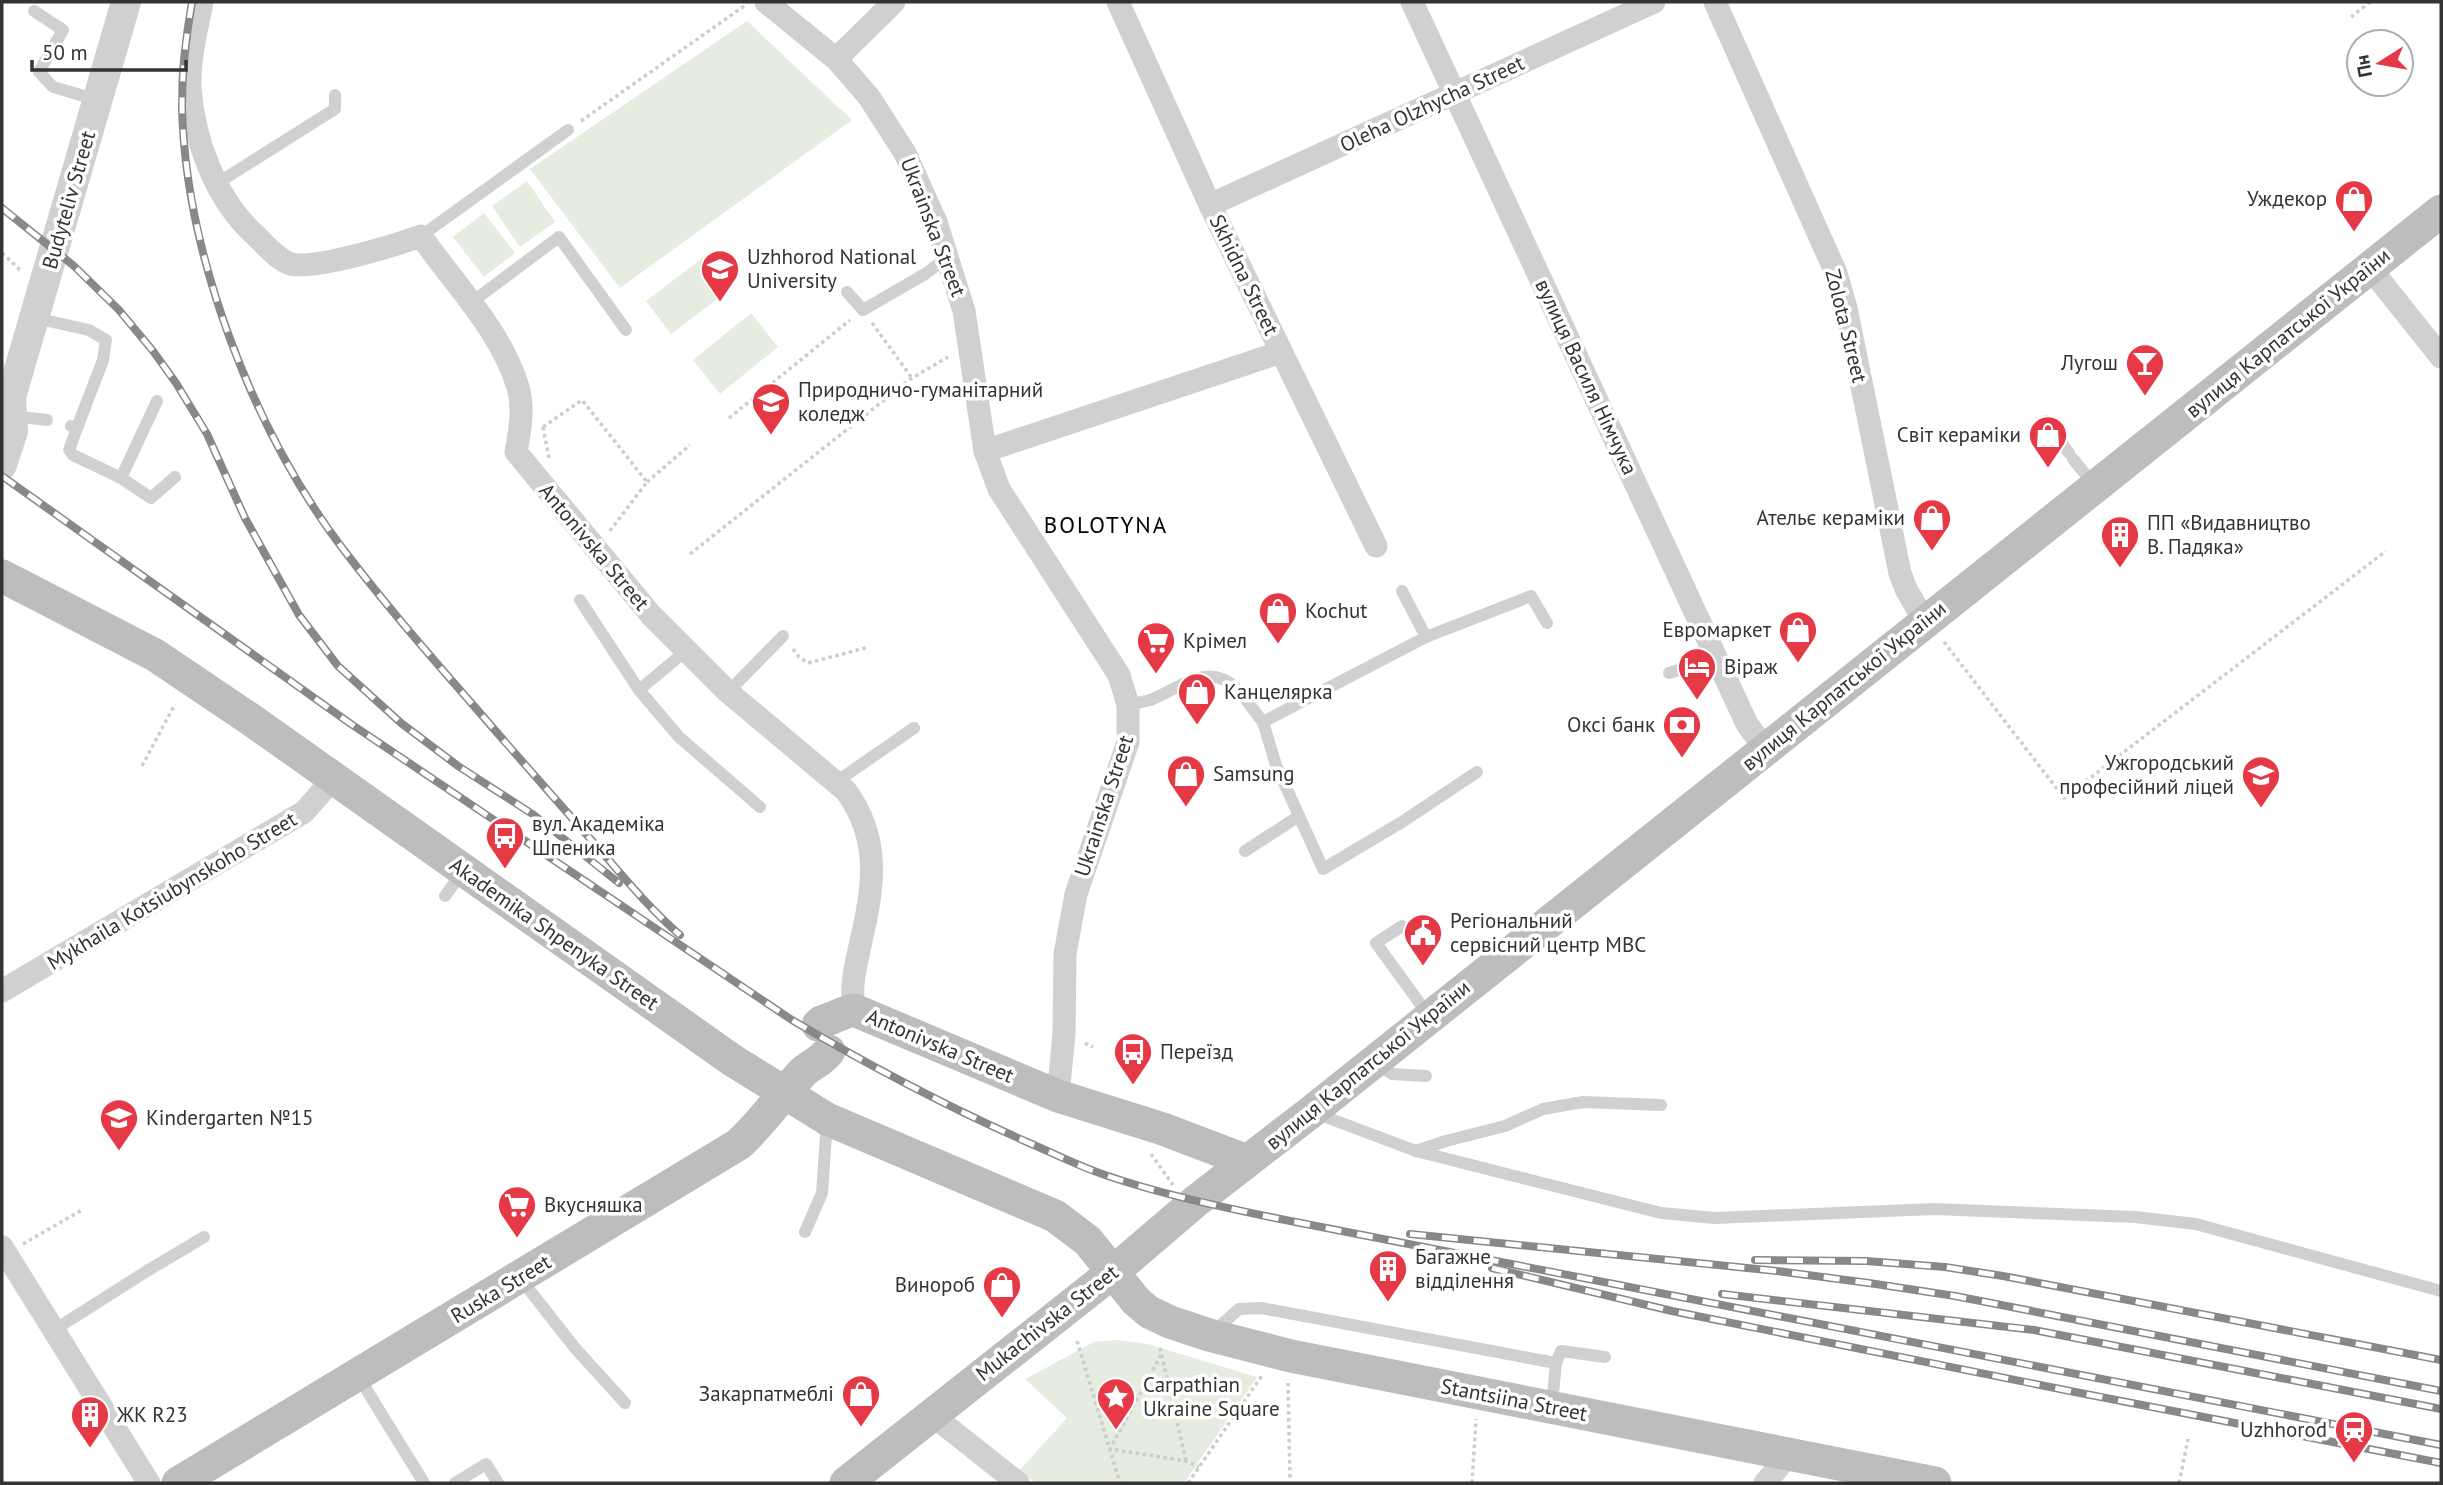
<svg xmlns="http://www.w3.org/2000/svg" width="2443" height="1485" viewBox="0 0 2443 1485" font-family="'PT Sans',sans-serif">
	<rect width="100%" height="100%" fill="#fff"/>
	<g fill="#e6ecdf">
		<polygon points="747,21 852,120 620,288 530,169"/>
		<polygon points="527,181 555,222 520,247 492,206"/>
		<polygon points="484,213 515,253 484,277 453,237"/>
		<polygon points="704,257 729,290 671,334 646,301"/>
		<polygon points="751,313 778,347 720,394 693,360"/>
		<polygon points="1117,1340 1148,1344 1257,1377 1184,1483 1036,1483 1019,1471 1067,1418 1025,1379 1094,1342"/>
	</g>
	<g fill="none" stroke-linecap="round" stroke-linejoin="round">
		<g stroke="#cdcdcd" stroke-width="3.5" stroke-dasharray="3.5 3.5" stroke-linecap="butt">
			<polyline points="2351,17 2370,2"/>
			<polyline points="581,121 747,4"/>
			<polyline points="2,253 21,271"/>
			<polyline points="872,323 912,378"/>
			<polyline points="729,418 850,320"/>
			<polyline points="543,427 549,458"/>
			<polyline points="543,427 582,400 647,482 609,532"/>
			<polyline points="647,482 690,445"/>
			<polyline points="690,554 912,378 948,357"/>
			<polyline points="1944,642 2064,798 2386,551"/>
			<polyline points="793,649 799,657 808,663 869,647"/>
			<polyline points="142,766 175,704"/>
			<polyline points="1085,1043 1093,1047"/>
			<polyline points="1151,1154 1173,1185"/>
			<polyline points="23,1244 82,1210"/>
			<polyline points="1077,1341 1120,1483"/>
			<polyline points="1160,1348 1186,1461"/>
			<polyline points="1161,1355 1110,1449 1186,1461 1199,1467"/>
			<polyline points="1288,1383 1290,1480"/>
			<polyline points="1188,1483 1263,1374"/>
			<polyline points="1472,1483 1476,1419"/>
			<polyline points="2179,1483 2188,1439"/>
		</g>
		<g stroke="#d0d0d0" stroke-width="12">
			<polyline points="34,11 63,30 39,72 53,87 98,100"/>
			<polyline points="216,184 335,109 335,95"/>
			<polyline points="421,236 568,130"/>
			<polyline points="847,292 863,310 925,274 948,257"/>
			<polyline points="472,302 559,237 626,330"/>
			<polyline points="35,318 89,330 106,340 103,360 77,428"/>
			<polyline points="13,416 47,420"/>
			<polyline points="2046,421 2069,453"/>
			<polyline points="71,426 77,428 69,450 73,455 121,478 157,401"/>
			<polyline points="2073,459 2095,486"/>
			<polyline points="121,478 151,498 175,477"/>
			<polyline points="1402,591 1426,637"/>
			<polyline points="580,600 639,690 687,650"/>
			<polyline points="1669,673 1717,658"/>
			<polyline points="639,690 679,737 760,807"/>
			<polyline points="728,692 783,636"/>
			<path d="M 1128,705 C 1135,703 1143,702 1150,700 C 1178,690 1206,661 1235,687 C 1245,697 1254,711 1263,722 L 1426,637 L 1531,596 L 1547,623"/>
			<polyline points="1263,722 1276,765 1323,869 1402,822 1477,772"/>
			<polyline points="836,782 914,728"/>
			<polyline points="1245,851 1299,816"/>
			<polyline points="445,896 463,871"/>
			<polyline points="1402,926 1376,943 1429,1016"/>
			<polyline points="1377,1064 1392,1074 1426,1076"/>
			<polyline points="1315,1113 1416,1151 1661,1213 1715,1218 1934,1209 2135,1217 2196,1224 2441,1291"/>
			<polyline points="1416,1151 1446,1141 1505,1126 1543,1109 1583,1102 1661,1105"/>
			<polyline points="805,1232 822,1193 827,1121"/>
			<polyline points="520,1278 575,1348 625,1403"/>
			<polyline points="54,1330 147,1271 204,1237"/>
			<polyline points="1212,1333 1239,1309 1261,1308 1556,1363 1552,1405"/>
			<polyline points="1556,1363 1561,1351 1605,1357"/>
			<polyline points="358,1376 424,1483"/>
			<polyline points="455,1483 486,1464 498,1483"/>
		</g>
		<g stroke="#d0d0d0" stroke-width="23">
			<path d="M 202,2 C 197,29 189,58 190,86 C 193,138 215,198 254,234 C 265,244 277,260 291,264 C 315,270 396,245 421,236 C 455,285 500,329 518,387 C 524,408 520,431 516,452 L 651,615 L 728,692 L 846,791 C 881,839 874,887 861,941 C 856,965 850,985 854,1010"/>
			<polyline points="766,2 836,59 869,97 905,153 936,222 964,311 985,451 999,489 1119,675 1128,705 1128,742 1076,894 1065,954 1064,1034 1058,1096"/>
			<polyline points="1118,2 1210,205 1376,546"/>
			<polyline points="1412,2 1747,724 1765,749"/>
			<polyline points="1715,2 1836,273 1846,308 1900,573 1906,589 1925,622"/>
			<polyline points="836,59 894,2"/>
			<polyline points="1210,205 1654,2"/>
			<polyline points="2370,268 2441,357"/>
			<polyline points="985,451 1281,352"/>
			<polyline points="2,991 304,812 333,779"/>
			<polyline points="2,1247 149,1483"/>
			<polyline points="932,1415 1018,1483"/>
			<polyline points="1765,1483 1789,1455"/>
		</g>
		<polyline stroke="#d0d0d0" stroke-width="30" points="2,465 13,431 11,397 126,2"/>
		<g stroke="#bdbdbd" stroke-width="33">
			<polyline points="2,576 155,655 250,719 732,1060 827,1119 1055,1216 1088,1241 1136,1301 1149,1312 1170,1322 1209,1335 1291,1356 1935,1483"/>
			<path d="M 818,1025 L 821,1022 C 832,1019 843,1012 854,1010 L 1058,1096 L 1163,1129 L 1247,1161"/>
			<path d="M 178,1483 L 739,1144 C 763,1122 781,1095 803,1072 C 812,1064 822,1061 829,1051"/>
			<polyline points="846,1483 1113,1272 1196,1201 1311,1112 2441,211"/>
		</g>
		<g stroke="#888" stroke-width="8">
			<g id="rail">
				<path d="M 192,2 C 186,36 182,71 182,106 C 185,252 252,428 340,545 C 392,614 450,678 506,743 C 538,779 569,815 601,851 C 626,880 651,910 680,935"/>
				<polyline points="2,208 74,266 119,310 153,351 176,383 207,434 245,518 299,615 338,666 401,723 458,766 534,815 619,883"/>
				<path d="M 2,476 L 351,724 L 792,1020 C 868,1065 946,1106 1027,1142 C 1053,1153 1078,1166 1105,1175 C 1160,1194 1218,1206 1275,1218 L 2441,1445"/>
				<polyline points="1410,1234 1777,1271 1869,1283 1955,1296 2441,1391"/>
				<polyline points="1755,1260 1866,1261 1945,1267 2003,1276 2441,1360"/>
				<polyline points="1492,1268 1672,1311 2075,1392 2441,1463"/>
				<polyline points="1722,1294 2034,1330 2441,1409"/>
			</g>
		</g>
		<use href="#rail" stroke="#fff" stroke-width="5" stroke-dasharray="16" stroke-linecap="butt"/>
	</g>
	<defs>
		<g id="shop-pin" transform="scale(2.0125)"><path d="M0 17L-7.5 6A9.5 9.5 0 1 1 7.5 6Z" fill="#e63946" stroke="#fff"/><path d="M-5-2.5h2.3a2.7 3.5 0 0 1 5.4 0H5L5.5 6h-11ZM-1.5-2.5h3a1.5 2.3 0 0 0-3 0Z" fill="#fff"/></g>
		<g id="university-pin" transform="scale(2.0125)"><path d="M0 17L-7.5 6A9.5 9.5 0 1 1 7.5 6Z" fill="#e63946" stroke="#fff"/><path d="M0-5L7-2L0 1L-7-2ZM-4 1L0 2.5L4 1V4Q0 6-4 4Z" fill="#fff"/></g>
		<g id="bar-pin" transform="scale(2.0125)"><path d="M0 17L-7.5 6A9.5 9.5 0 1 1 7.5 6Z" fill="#e63946" stroke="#fff"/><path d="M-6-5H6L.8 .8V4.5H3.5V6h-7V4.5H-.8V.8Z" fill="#fff"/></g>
		<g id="building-pin" transform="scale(2.0125)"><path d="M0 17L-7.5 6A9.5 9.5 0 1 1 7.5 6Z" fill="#e63946" stroke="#fff"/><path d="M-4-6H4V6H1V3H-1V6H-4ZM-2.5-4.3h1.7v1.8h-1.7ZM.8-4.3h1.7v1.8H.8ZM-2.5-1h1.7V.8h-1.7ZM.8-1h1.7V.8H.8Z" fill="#fff"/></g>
		<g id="supermarket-pin" transform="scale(2.0125)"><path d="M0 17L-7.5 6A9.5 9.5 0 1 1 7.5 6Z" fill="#e63946" stroke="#fff"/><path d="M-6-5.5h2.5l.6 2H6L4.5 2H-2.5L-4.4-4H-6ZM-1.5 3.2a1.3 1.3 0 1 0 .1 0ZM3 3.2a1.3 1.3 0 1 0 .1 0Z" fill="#fff"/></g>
		<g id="hotel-pin" transform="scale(2.0125)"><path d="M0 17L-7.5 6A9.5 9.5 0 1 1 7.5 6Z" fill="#e63946" stroke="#fff"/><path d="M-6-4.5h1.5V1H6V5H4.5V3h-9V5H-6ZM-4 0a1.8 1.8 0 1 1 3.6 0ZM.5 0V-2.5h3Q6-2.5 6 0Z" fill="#fff"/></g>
		<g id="bank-pin" transform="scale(2.0125)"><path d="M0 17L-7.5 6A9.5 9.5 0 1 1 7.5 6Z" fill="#e63946" stroke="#fff"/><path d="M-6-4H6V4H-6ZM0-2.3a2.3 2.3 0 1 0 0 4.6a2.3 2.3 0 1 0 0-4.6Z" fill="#fff"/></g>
		<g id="bus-pin" transform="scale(2.0125)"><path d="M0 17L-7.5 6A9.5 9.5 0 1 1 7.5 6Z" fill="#e63946" stroke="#fff"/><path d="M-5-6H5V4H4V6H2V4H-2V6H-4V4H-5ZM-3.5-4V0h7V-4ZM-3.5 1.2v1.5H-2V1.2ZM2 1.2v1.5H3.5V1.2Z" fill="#fff"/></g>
		<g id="civic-pin" transform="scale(2.0125)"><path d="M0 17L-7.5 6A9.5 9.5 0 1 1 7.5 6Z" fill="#e63946" stroke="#fff"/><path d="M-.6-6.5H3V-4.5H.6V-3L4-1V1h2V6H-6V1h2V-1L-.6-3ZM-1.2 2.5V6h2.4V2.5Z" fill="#fff"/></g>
		<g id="school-pin" transform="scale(2.0125)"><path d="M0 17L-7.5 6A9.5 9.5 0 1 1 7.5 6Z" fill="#e63946" stroke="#fff"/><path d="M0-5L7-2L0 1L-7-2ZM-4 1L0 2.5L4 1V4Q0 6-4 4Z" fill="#fff"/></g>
		<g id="sight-pin" transform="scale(2.0125)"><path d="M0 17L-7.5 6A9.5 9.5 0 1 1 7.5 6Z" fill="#e63946" stroke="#fff"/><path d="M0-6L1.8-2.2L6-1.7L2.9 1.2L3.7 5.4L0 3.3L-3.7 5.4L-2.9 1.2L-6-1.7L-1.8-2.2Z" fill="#fff"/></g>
		<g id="station-pin" transform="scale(2.0125)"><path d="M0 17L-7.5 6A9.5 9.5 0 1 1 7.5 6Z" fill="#e63946" stroke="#fff"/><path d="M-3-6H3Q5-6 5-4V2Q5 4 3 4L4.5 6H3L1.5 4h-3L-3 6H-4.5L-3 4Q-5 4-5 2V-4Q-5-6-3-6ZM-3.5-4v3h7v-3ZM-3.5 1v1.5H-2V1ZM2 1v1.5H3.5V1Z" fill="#fff"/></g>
	</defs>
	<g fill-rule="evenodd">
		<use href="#shop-pin" x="2354" y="199"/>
		<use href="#university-pin" x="720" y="269"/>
		<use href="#bar-pin" x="2145" y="363"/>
		<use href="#university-pin" x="771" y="402"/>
		<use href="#shop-pin" x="2048" y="435"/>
		<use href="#shop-pin" x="1932" y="518"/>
		<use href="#building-pin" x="2120" y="535"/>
		<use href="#shop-pin" x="1278" y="611"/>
		<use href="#shop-pin" x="1798" y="630"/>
		<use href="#supermarket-pin" x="1156" y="641"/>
		<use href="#hotel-pin" x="1697" y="667"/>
		<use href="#shop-pin" x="1197" y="692"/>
		<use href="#bank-pin" x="1682" y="725"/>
		<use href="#shop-pin" x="1186" y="774"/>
		<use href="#university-pin" x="2261" y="775"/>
		<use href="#bus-pin" x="505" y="836"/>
		<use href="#civic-pin" x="1423" y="933"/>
		<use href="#bus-pin" x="1133" y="1052"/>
		<use href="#school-pin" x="119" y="1118"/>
		<use href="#supermarket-pin" x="517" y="1205"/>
		<use href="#building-pin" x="1388" y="1269"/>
		<use href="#shop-pin" x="1002" y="1285"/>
		<use href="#shop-pin" x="861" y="1394"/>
		<use href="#sight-pin" x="1116" y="1397"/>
		<use href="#building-pin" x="90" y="1415"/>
		<use href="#station-pin" x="2354" y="1430"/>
	</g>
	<g text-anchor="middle" stroke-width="7" stroke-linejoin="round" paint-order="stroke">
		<g font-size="21" fill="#333" stroke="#fff">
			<text transform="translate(1432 104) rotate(-25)" y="7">Oleha Olzhycha Street</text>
			<text transform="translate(69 200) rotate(-74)" y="7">Budyteliv Street</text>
			<text transform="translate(933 227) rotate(69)" y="7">Ukrainska Street</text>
			<text transform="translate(1244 275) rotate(64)" y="7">Skhidna Street</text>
			<text transform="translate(1846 326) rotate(76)" y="7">Zolota Street</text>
			<text transform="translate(2288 333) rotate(-39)" y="7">вулиця Карпатської України</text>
			<text transform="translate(1586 377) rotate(65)" y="7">вулиця Василя Німчука</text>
			<text transform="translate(594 547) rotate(50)" y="7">Antonivska Street</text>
			<text transform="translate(1844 686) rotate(-39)" y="7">вулиця Карпатської України</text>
			<text transform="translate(1104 806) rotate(-72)" y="7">Ukrainska Street</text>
			<text transform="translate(172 891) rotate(-31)" y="7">Mykhaila Kotsiubynskoho Street</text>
			<text transform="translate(554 934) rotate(35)" y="7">Akademika Shpenyka Street</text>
			<text transform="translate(940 1046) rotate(23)" y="7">Antonivska Street</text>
			<text transform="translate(1368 1065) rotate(-39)" y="7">вулиця Карпатської України</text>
			<text transform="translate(501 1289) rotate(-31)" y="7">Ruska Street</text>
			<text transform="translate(1047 1323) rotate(-38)" y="7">Mukachivska Street</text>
			<text transform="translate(1514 1400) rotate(11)" y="7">Stantsiina Street</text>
		</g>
		<g font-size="21" fill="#333" stroke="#fff" text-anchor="start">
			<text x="2327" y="206" text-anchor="end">Уждекор</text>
			<text x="747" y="264">Uzhhorod National<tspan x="747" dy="24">University</tspan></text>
			<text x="2118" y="370" text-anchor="end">Лугош</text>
			<text x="798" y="397">Природничо-гуманітарний<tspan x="798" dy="24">коледж</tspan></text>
			<text x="2021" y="442" text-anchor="end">Світ кераміки</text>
			<text x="1905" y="525" text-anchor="end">Ательє кераміки</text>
			<text x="2147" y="530">ПП «Видавництво<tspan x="2147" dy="24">В. Падяка»</tspan></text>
			<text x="1305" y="618">Kochut</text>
			<text x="1771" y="637" text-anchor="end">Евромаркет</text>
			<text x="1183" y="648">Крімел</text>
			<text x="1724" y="674">Віраж</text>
			<text x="1224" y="699">Канцелярка</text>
			<text x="1655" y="732" text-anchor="end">Оксі банк</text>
			<text x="2234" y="770" text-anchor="end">Ужгородський<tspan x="2234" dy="24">професійний ліцей</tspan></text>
			<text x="1213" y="781">Samsung</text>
			<text x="532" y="831">вул. Академіка<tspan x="532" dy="24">Шпеника</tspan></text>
			<text x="1450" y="928">Регіональний<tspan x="1450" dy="24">сервісний центр МВС</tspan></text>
			<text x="1160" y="1059">Переїзд</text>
			<text x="146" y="1125">Kindergarten №15</text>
			<text x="544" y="1212">Вкусняшка</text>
			<text x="1415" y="1264">Багажне<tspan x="1415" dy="24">відділення</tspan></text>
			<text x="975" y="1292" text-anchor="end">Винороб</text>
			<text x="1143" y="1392">Carpathian<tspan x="1143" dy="24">Ukraine Square</tspan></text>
			<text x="834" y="1401" text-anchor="end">Закарпатмеблі</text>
			<text x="117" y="1422">ЖК R23</text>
			<text x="2327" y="1437" text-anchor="end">Uzhhorod</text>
		</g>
		<g font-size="23" letter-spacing="2" fill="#000" stroke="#fff">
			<text x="1106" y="533">BOLOTYNA</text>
		</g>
	</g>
	<rect width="2443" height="1485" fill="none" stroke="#333333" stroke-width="7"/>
	<g transform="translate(2380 63) rotate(259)"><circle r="33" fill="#ffffff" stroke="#adadad" stroke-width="2"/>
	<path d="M0-5L12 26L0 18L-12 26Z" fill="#e63946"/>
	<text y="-10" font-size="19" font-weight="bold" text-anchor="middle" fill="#333333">Пн</text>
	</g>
	<path d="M32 60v10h154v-10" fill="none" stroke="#333333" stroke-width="3.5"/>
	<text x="42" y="60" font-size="21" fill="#333333" stroke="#ffffff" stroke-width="5" paint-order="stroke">50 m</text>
</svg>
